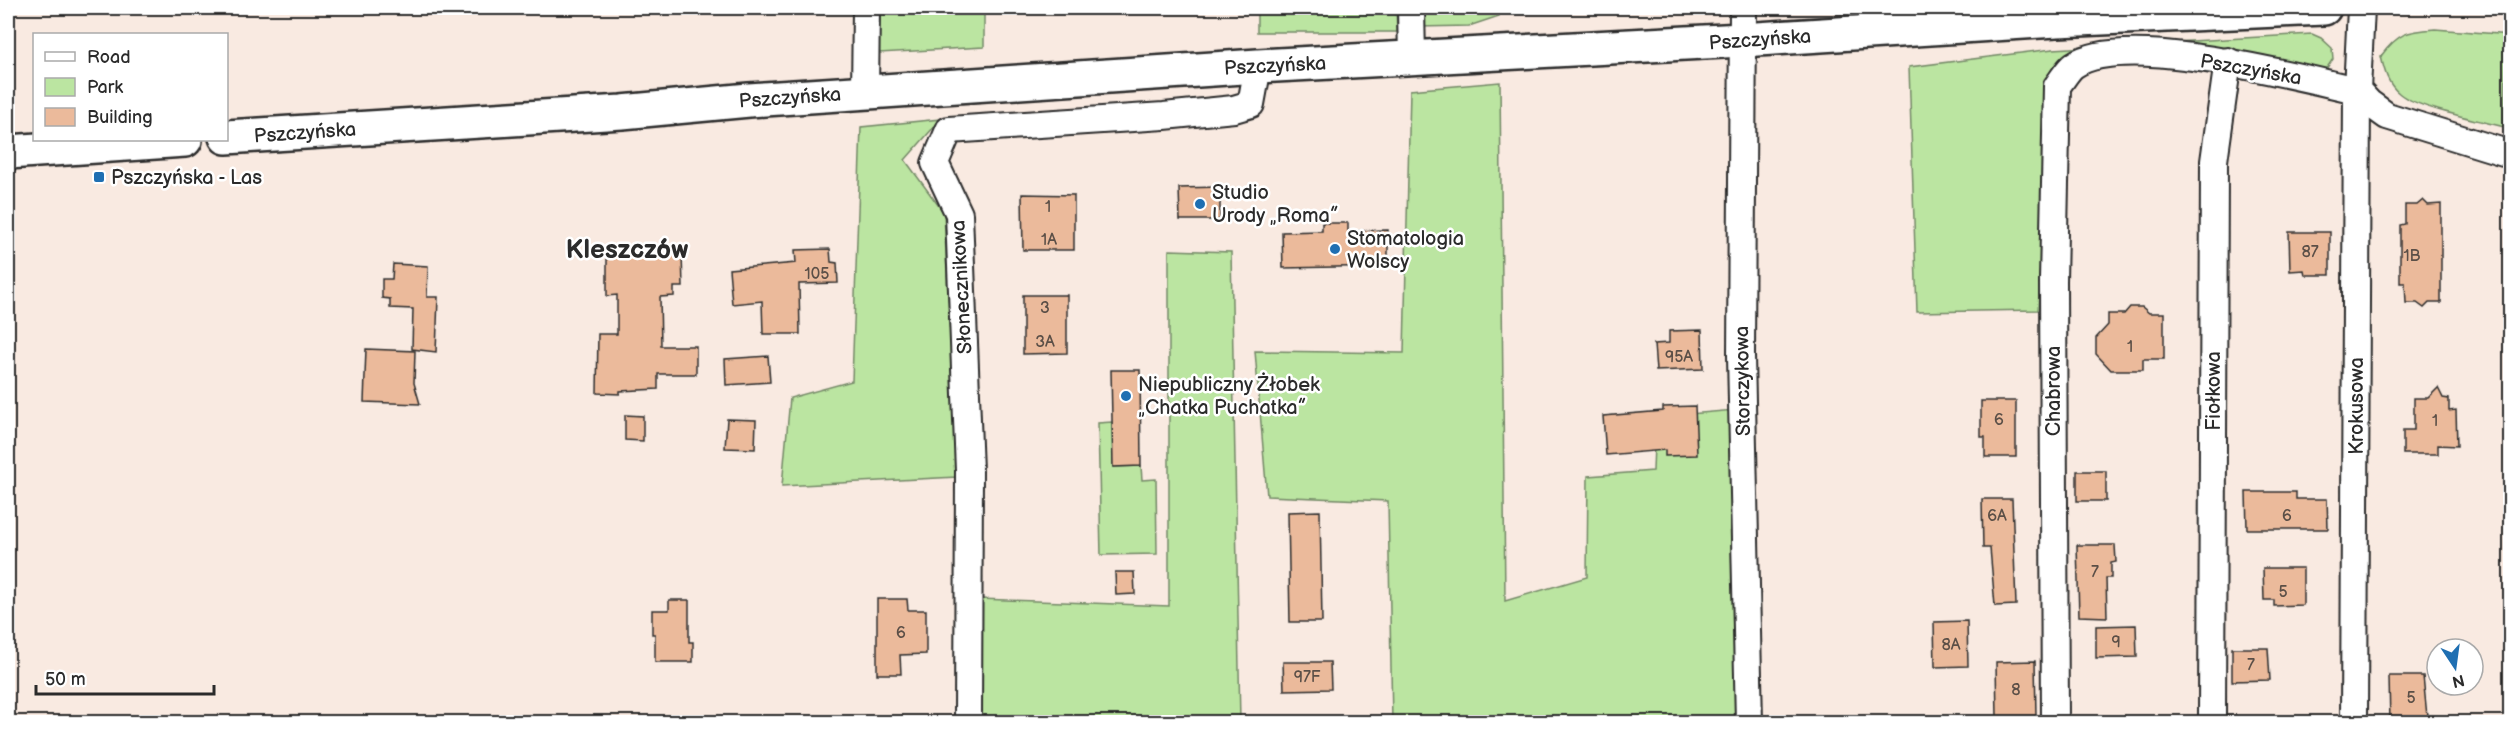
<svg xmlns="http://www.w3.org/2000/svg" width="2518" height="730" viewBox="0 0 2518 730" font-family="'Balsamiq Sans',sans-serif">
	<rect width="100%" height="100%" fill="#f9eae1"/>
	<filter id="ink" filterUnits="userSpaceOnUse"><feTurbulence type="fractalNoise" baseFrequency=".0167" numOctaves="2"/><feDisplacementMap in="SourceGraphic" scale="12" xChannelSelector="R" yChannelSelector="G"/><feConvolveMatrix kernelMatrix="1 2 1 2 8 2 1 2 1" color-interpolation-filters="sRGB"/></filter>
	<g filter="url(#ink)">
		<g fill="#bbe5a1" stroke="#738866" stroke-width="1.5">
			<polygon points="880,8 984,8 984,47 879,53"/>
			<polygon points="1257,8 1396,8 1397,32 1257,32"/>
			<polygon points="1417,8 1499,8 1499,16 1469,26 1417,27"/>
			<path d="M 2435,29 L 2510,35 L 2510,53 L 2507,53 L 2504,127 C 2479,120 2417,108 2400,94 C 2388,85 2384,70 2381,56 C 2398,33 2407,31 2435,29 Z"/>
			<polygon points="2312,34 2321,38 2332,48 2333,59 2326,69 2316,71 2076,52 2052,69 2038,310 1917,312 1909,67 2053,49"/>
			<polygon points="1500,82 1505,601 1587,577 1588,476 1653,471 1655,417 1735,410 1741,722 1392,722 1388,501 1267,496 1255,351 1404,353 1410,90"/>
			<polygon points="941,119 905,160 944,213 957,477 782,486 790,398 852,381 861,127"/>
			<polygon points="1169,250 1231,252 1240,722 982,722 980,599 1169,606"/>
			<polygon points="1112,422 1113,467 1141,466 1142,480 1156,479 1157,554 1101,555 1098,423"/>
		</g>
		<g fill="#ebba9b" stroke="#2b2b2b" stroke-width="1.5">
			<polygon points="1220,187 1220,220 1180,220 1179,188"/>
			<polygon points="1022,194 1074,195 1074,250 1023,250"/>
			<polygon points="2423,200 2428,205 2441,204 2441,303 2429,303 2424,308 2417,303 2406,303 2405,283 2400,283 2400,225 2405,224 2405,205 2417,205"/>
			<polygon points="1322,223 1348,223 1348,231 1388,230 1388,266 1283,268 1282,232 1322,231"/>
			<polygon points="2289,232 2330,232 2330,275 2305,275 2304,270 2290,271"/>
			<polygon points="830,249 831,262 837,263 838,283 799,284 800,334 763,334 762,301 732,304 729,269 796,263 795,250"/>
			<polygon points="607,254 682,254 683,287 674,287 674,296 660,297 661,346 696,346 696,374 658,374 658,389 620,391 620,394 597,393 598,334 617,334 617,295 607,296"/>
			<polygon points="393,264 428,266 427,297 438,297 436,352 412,349 413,309 390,308 390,299 382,298 382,279 392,279"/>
			<polygon points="1023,295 1067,295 1067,353 1023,354"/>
			<polygon points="2130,307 2142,307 2149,313 2164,313 2164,359 2143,359 2143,370 2111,370 2096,354 2096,338 2108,325 2108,314 2124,314"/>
			<polygon points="1702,330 1703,369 1656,371 1654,344 1669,343 1669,331"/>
			<polygon points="366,349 415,351 414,383 420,404 364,402"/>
			<polygon points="768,356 770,382 726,385 725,359"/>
			<polygon points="1111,370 1140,370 1141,466 1113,467"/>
			<polygon points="2438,388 2443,398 2449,399 2449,411 2456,410 2457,446 2438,445 2438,454 2403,454 2403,430 2414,430 2414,398 2428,398"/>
			<polygon points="1981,401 2016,401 2016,457 1985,457 1985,437 1981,437"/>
			<polygon points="1695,406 1697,455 1665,456 1665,450 1606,455 1603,416 1663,411 1663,407"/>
			<polygon points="625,415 643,416 643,441 625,440"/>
			<polygon points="727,419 756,420 755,449 725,448"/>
			<rect x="2077" y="471" width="29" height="30"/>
			<polygon points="2246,492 2296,492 2296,499 2327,499 2328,529 2247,529"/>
			<polygon points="1982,499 2012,499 2016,605 1995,606 1990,548 1983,548"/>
			<polygon points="1320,511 1322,622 1290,622 1288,512"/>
			<polygon points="2077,545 2115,545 2116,562 2111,563 2111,578 2106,578 2107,617 2079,616"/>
			<polygon points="2263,568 2303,568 2303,605 2274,606 2274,600 2264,600"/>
			<polygon points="1115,572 1134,572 1135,594 1116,595"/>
			<polygon points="877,599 907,599 908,610 926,610 926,654 900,655 901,674 877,674"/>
			<polygon points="669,600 689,600 689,642 693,642 693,662 655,662 655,634 652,634 652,610 669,610"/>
			<polygon points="1967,621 1968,666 1935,667 1934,622"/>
			<polygon points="2136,625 2137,657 2096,658 2096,626"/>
			<polygon points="2232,648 2268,648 2270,680 2232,681"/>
			<polygon points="2035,661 2036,717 1997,717 1996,662"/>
			<polygon points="1283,662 1330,662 1331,689 1284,690"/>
			<polygon points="2389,676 2423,676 2427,716 2415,716 2415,723 2390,723"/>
		</g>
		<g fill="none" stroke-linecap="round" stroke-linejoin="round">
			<g stroke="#2b2b2b" stroke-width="30">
				<g id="street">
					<polyline points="1411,8 1412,58"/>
					<polyline points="1743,8 1741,356 1749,722"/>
					<polyline points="2361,8 2357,90 2369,103 2387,116 2510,154"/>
					<polyline points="865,92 866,8"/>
					<polyline points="968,722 969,471 959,214 935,163 949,130 1164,116 1234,109 1251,104 1258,66"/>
					<path d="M 2055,722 L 2053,281 L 2057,86 C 2062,80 2068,69 2074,65 C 2125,31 2297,77 2357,90 L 2354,722"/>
					<polyline points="2212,722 2214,161 2228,61"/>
				</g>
			</g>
			<g stroke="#2b2b2b" stroke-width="38">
				<g id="secondary">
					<polyline points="226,137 622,112 749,100 1258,66 1742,40 2057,20 2324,8"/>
					<polyline points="8,152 185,140"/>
				</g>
			</g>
			<use href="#street" stroke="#fff" stroke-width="26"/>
			<use href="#secondary" stroke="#fff" stroke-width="33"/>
		</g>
	</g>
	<g fill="#1f6fb2" stroke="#fff" stroke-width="2">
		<rect x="93" y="171" width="12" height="12" rx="3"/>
		<circle cx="1200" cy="204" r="6"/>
		<circle cx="1335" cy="249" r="6"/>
		<circle cx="1126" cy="396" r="6"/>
	</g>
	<g text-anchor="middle" stroke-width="5" stroke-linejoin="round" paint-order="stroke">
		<g font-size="16" fill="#5b4f47">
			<text x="1048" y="212">1</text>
			<text x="1049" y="245">1A</text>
			<text x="2310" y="257">87</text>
			<text x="2412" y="261">1B</text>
			<text x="817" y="279">105</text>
			<text x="1045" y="313">3</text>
			<text x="1045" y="347">3A</text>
			<text x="2130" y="352">1</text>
			<text x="1679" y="362">95A</text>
			<text x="1999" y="425">6</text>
			<text x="2435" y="426">1</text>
			<text x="1997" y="521">6A</text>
			<text x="2287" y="521">6</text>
			<text x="2095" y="577">7</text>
			<text x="2283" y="597">5</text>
			<text x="901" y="638">6</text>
			<text x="2116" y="647">9</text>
			<text x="1951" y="650">8A</text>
			<text x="2251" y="670">7</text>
			<text x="1307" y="682">97F</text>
			<text x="2016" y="695">8</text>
			<text x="2411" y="703">5</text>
		</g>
		<g font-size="20" fill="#2b2b2b" stroke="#fff">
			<text transform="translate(1760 39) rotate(-4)" y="7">Pszczyńska</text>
			<text transform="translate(1275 65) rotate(-3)" y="7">Pszczyńska</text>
			<text transform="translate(2251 69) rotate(10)" y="7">Pszczyńska</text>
			<text transform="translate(790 97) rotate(-4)" y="7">Pszczyńska</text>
			<text transform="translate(305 132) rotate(-4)" y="7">Pszczyńska</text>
			<text transform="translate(961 287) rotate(-93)" y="7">Słonecznikowa</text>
			<text transform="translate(1742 381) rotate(-91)" y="7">Storczykowa</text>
			<text transform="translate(2053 391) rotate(-90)" y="7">Chabrowa</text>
			<text transform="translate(2213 391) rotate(-90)" y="7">Fiołkowa</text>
			<text transform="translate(2356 406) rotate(-90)" y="7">Krokusowa</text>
		</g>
		<g font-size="20" fill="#2b2b2b" stroke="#fff" text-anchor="start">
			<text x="111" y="184">Pszczyńska - Las</text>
			<text x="1212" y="199">Studio<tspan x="1212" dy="23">Urody „Roma”</tspan></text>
			<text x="1347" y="245">Stomatologia<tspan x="1347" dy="23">Wolscy</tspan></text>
			<text x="1138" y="391">Niepubliczny Żłobek<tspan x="1138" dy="23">„Chatka Puchatka”</tspan></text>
		</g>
		<g font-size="26" font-weight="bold" fill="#2b2b2b" stroke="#fff">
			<text x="627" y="258">Kleszczów</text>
		</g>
	</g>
	<rect width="2518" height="730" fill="none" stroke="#fff" stroke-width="30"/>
	<rect x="15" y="15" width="2488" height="700" fill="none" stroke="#2b2b2b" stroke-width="2" filter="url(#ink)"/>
	<rect x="33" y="33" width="195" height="108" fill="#ffffff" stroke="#aaaaaa" stroke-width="1.5"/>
	<rect x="45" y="52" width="30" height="9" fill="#ffffff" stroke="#aaaaaa" stroke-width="1.5"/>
	<text x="87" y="63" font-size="18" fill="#2b2b2b">Road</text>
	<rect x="45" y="78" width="30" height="18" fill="#bbe5a1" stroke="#aaaaaa" stroke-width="1.5"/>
	<text x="87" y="93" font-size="18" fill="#2b2b2b">Park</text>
	<rect x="45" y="108" width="30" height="18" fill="#ebba9b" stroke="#aaaaaa" stroke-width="1.5"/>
	<text x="87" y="123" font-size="18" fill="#2b2b2b">Building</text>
	<g transform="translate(2455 667) rotate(167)"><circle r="28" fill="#ffffff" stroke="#aaaaaa" stroke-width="1.5"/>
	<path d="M0-4.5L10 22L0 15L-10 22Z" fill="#1f6fb2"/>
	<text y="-9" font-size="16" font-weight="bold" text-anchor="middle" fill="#2b2b2b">N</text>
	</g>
	<path d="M36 685v9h178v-9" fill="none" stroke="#2b2b2b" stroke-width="3"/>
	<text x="45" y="685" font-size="18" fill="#2b2b2b" stroke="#ffffff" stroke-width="4.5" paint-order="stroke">50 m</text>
</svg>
